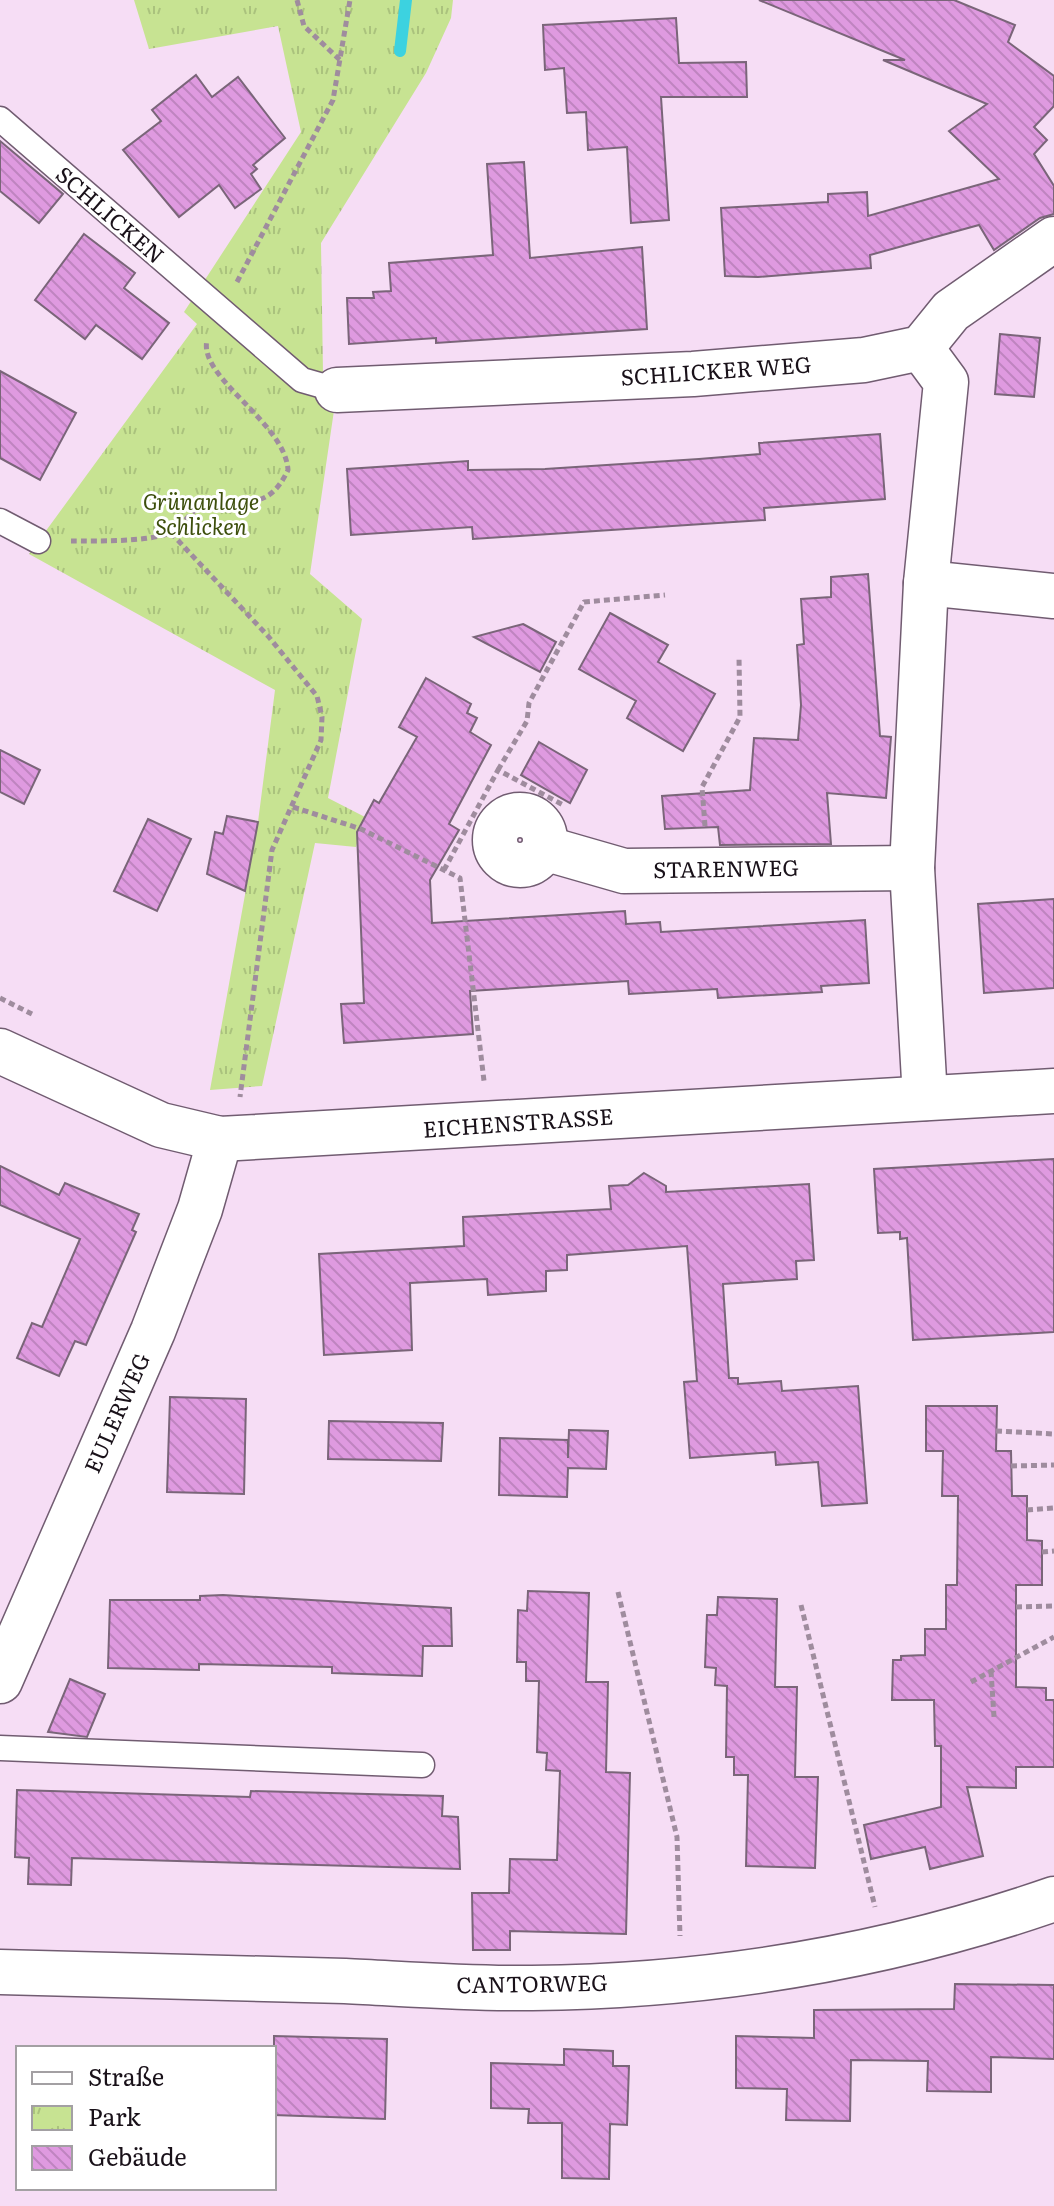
<svg xmlns="http://www.w3.org/2000/svg" width="1054" height="2206" viewBox="0 0 1054 2206" font-family="Literata,serif">
	<defs>
		<pattern id="park-tufts" width="24" height="20" patternUnits="userSpaceOnUse" patternTransform="scale(2)"><rect width="24" height="20" fill="#c7e392"/><path d="M3 7l-1-3M5 7V3M7 7l1-3M15 17l-1-3M17 17v-4M19 17l1-3" fill="none" stroke="#aac27d"/></pattern>
		<pattern id="building-back-hatch" width="6" height="6" patternUnits="userSpaceOnUse" patternTransform="scale(2)"><rect width="6" height="6" fill="#df9ae0"/><path d="M-1 5l2 2M0 0l6 6M5-1l2 2" fill="none" stroke="#bf84c0"/></pattern>
	</defs>
	<rect width="100%" height="100%" fill="#f6ddf5"/>
	<polygon fill="url(#park-tufts)" points="134,0 453,0 451,18 426,73 321,243 323,373 337,390 310,574 362,619 328,798 365,817 356,847 315,843 262,1086 210,1090 258,822 275,690 29,554 197,324 184,312 301,132 278,26 149,49"/>
	<g fill="none" stroke-linecap="round" stroke-linejoin="round">
		<polyline stroke="#3cd2e0" stroke-width="12" points="400,51 406,0"/>
	</g>
	<g fill="url(#building-back-hatch)" stroke="#7a6579" stroke-width="2">
		<polygon points="759,0 954,0 1015,25 1008,42 1054,76 1054,106 1034,127 1047,140 1034,154 1054,186 1054,214 1040,218 994,250 979,225 870,255 871,268 758,277 725,276 721,208 828,202 828,194 867,192 868,216 999,179 949,131 987,104 883,60 905,60"/>
		<polygon points="676,18 679,63 746,62 747,97 661,97 669,220 631,223 627,147 588,150 586,112 567,113 564,68 545,70 543,25"/>
		<polygon points="196,75 212,97 238,77 285,138 253,165 257,169 251,174 261,189 235,208 219,185 179,217 123,150 161,121 152,110"/>
		<polygon points="0,141 63,194 39,223 0,191"/>
		<polygon points="524,162 530,258 642,247 647,329 436,343 436,338 349,344 347,298 374,298 373,292 391,291 389,263 493,255 487,164"/>
		<polygon points="84,234 135,273 124,288 169,323 142,359 96,325 85,339 35,300"/>
		<polygon points="1000,334 1040,338 1034,397 995,394"/>
		<polygon points="0,371 76,413 40,480 0,458"/>
		<polygon points="880,434 885,499 764,508 765,520 473,539 472,527 351,535 347,469 468,461 468,470 545,469 699,459 760,454 759,443"/>
		<polygon points="868,574 880,736 891,737 886,798 827,793 831,844 720,845 718,827 665,829 662,796 750,790 754,738 798,740 801,705 797,645 804,644 801,599 831,597 831,577"/>
		<polygon points="610,613 668,645 658,662 715,694 683,751 627,718 636,701 579,669"/>
		<polygon points="523,624 556,642 540,672 474,637"/>
		<polygon points="426,678 471,704 467,713 477,718 470,732 491,745 449,824 459,830 430,880 432,923 625,911 626,924 660,922 661,932 865,920 869,983 821,986 822,992 718,998 717,989 629,994 628,981 470,991 473,1034 344,1043 341,1004 364,1003 357,832 374,800 379,803 417,737 399,727"/>
		<polygon points="539,742 587,770 570,803 521,775"/>
		<polygon points="0,750 40,770 24,804 0,792"/>
		<polygon points="227,816 258,822 245,891 207,874 215,832 223,834"/>
		<polygon points="148,819 191,839 157,911 114,891"/>
		<polygon points="1054,899 1054,988 984,993 978,904"/>
		<polygon points="1054,1159 1054,1332 913,1340 907,1238 900,1239 900,1232 878,1233 874,1169"/>
		<polygon points="0,1166 59,1195 65,1183 139,1214 132,1230 136,1232 86,1345 75,1341 59,1376 17,1358 32,1323 42,1327 80,1239 0,1205"/>
		<polygon points="644,1173 666,1186 666,1192 809,1184 814,1260 796,1261 797,1279 723,1284 729,1378 738,1378 738,1384 781,1381 782,1391 858,1386 867,1503 822,1506 818,1462 776,1465 775,1452 690,1458 684,1382 697,1381 687,1246 567,1255 567,1270 546,1271 546,1291 488,1295 487,1279 410,1283 412,1350 324,1355 319,1254 464,1246 463,1217 611,1209 609,1186 628,1185"/>
		<polygon points="170,1397 246,1399 244,1494 167,1492"/>
		<polygon points="926,1406 997,1406 996,1451 1011,1451 1012,1496 1027,1496 1027,1540 1042,1541 1042,1585 1016,1585 1016,1687 1046,1688 1046,1700 1054,1700 1054,1767 1016,1767 1016,1788 967,1787 983,1856 930,1869 925,1847 871,1859 864,1825 941,1807 941,1746 935,1746 934,1700 892,1700 893,1660 901,1660 901,1656 925,1655 925,1629 946,1629 946,1585 957,1585 958,1496 942,1496 943,1451 926,1451"/>
		<polygon points="329,1421 443,1423 441,1461 328,1459"/>
		<polygon points="569,1430 608,1431 606,1469 568,1468 567,1497 499,1495 500,1438 568,1440 568,1458"/>
		<polygon points="528,1591 589,1593 586,1682 608,1682 606,1772 630,1773 626,1934 510,1931 510,1950 473,1950 472,1893 509,1893 510,1859 557,1860 560,1771 546,1770 547,1753 537,1752 539,1681 526,1681 526,1662 517,1662 518,1610 527,1611"/>
		<polygon points="223,1595 451,1608 452,1646 423,1646 422,1676 332,1673 332,1667 199,1664 199,1670 108,1668 110,1600 200,1600 200,1596"/>
		<polygon points="718,1597 777,1599 775,1687 797,1687 795,1777 818,1777 815,1868 746,1866 748,1775 734,1775 734,1757 726,1757 727,1686 715,1685 716,1668 705,1667 707,1615 717,1615"/>
		<polygon points="70,1679 105,1694 87,1737 48,1732"/>
		<polygon points="17,1790 250,1797 251,1791 443,1796 442,1816 458,1817 460,1869 72,1858 71,1885 28,1884 29,1858 15,1857"/>
		<polygon points="955,1984 1054,1985 1054,2059 991,2057 991,2092 927,2091 928,2061 851,2060 850,2121 786,2120 787,2089 736,2088 736,2036 814,2038 814,2010 954,2009"/>
		<polygon points="274,2036 387,2039 385,2119 274,2115"/>
		<polygon points="564,2049 613,2051 613,2066 629,2066 627,2125 610,2124 609,2179 562,2178 562,2123 528,2123 529,2109 491,2108 491,2063 564,2065"/>
	</g>
	<g fill="none" stroke-linecap="round" stroke-linejoin="round">
		<g stroke="#715c71" stroke-width="27">
			<g id="lane">
				<polyline points="0,119 302,380 337,390"/>
				<polyline points="0,521 38,541"/>
				<polyline points="0,1748 422,1765"/>
			</g>
		</g>
		<g stroke="#715c71" stroke-width="47">
			<g id="street">
				<polyline points="921,348 946,382 926,583 912,868 925,1098"/>
				<polyline points="337,390 693,374 864,360 921,348 951,311 1054,239"/>
				<polyline points="926,583 1054,596"/>
				<circle cx="520" cy="840" r="25"/>
				<polyline points="544,848 624,871 912,868"/>
				<polyline points="0,1051 161,1125 220,1139 1054,1091"/>
				<polyline points="0,1681 153,1331 200,1209 220,1139"/>
				<path d="M 0,1972 C 115,1974 230,1977 345,1981 C 407,1984 470,1989 532,1988 C 709,1986 887,1957 1054,1899"/>
			</g>
		</g>
		<g stroke="#9f8c9e" stroke-width="5" stroke-dasharray="6 4" stroke-linecap="butt">
			<polyline points="297,0 304,26 340,60"/>
			<polyline points="237,282 333,100 350,0"/>
			<polyline points="171,533 268,636 317,696 322,717 321,740 272,850 240,1097"/>
			<path d="M 71,541 C 95,541 148,542 170,533 C 183,527 189,510 204,506 C 242,495 266,516 288,470 C 285,422 198,378 207,340"/>
			<polyline points="498,770 527,721 529,703 584,602 665,595"/>
			<polyline points="293,807 361,829 460,878 484,1081"/>
			<polyline points="705,826 702,787 740,717 739,657"/>
			<polyline points="444,870 498,770 565,806"/>
			<polyline points="0,998 32,1014"/>
			<polyline points="996,1431 1054,1434"/>
			<polyline points="1011,1466 1054,1465"/>
			<polyline points="1027,1510 1054,1508"/>
			<polyline points="1042,1552 1054,1551"/>
			<polyline points="618,1592 677,1837 680,1936"/>
			<polyline points="801,1605 875,1907"/>
			<polyline points="1016,1607 1054,1606"/>
			<polyline points="991,1671 994,1717"/>
			<polyline points="971,1682 1054,1637"/>
		</g>
		<use href="#lane" stroke="#fff" stroke-width="24"/>
		<use href="#street" stroke="#fff" stroke-width="44"/>
	</g>
	<g text-anchor="middle" stroke-width="6" stroke-linejoin="round" paint-order="stroke">
		<g font-size="22" fill="#191119" stroke="#fff">
			<text transform="translate(110 215) rotate(41)" y="8">SCHLICKEN</text>
			<text transform="translate(716 371) rotate(-4)" y="8">SCHLICKER WEG</text>
			<text transform="translate(726 869) rotate(-1)" y="8">STARENWEG</text>
			<text transform="translate(518 1123) rotate(-4)" y="8">EICHENSTRASSE</text>
			<text transform="translate(117 1413) rotate(-66)" y="8">EULERWEG</text>
			<text transform="translate(532 1984) rotate(-1)" y="8">CANTORWEG</text>
		</g>
		<g font-size="22" font-style="italic" fill="#3d4f0c" stroke="#fff">
			<text x="201" y="510">Grünanlage<tspan x="201" dy="25">Schlicken</tspan></text>
		</g>
	</g>
	<rect x="16" y="2046" width="260" height="144" fill="#ffffff" stroke="#a3a0a3" stroke-width="2"/>
	<rect x="32" y="2072" width="40" height="12" fill="#ffffff" stroke="#a3a0a3" stroke-width="2"/>
	<text x="88" y="2086" font-size="24" fill="#191119">Straße</text>
	<rect x="32" y="2106" width="40" height="24" fill="url(#park-tufts)" stroke="#a3a0a3" stroke-width="2"/>
	<text x="88" y="2126" font-size="24" fill="#191119">Park</text>
	<rect x="32" y="2146" width="40" height="24" fill="url(#building-back-hatch)" stroke="#a3a0a3" stroke-width="2"/>
	<text x="88" y="2166" font-size="24" fill="#191119">Gebäude</text>
</svg>
